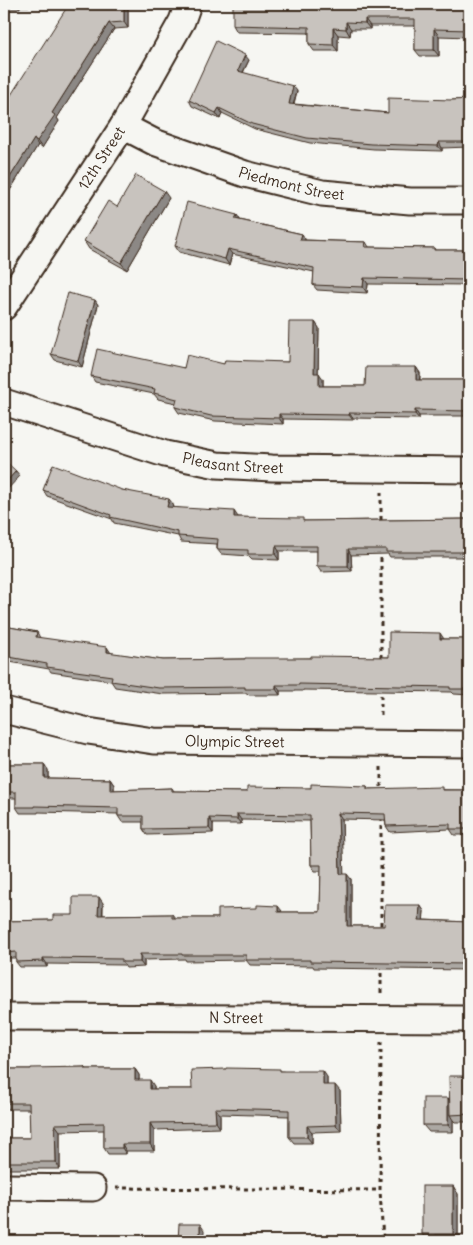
<svg xmlns="http://www.w3.org/2000/svg" width="473" height="1245" viewBox="0 0 473 1245" font-family="Delius,sans-serif">
	<rect width="100%" height="100%" fill="#f6f6f2"/>
	<filter id="ink" filterUnits="userSpaceOnUse"><feTurbulence type="fractalNoise" baseFrequency=".02" numOctaves="2"/><feDisplacementMap in="SourceGraphic" scale="10" xChannelSelector="R" yChannelSelector="G"/><feConvolveMatrix kernelMatrix="1 2 1 2 8 2 1 2 1" color-interpolation-filters="sRGB"/></filter>
	<g filter="url(#ink)">
		<g fill="none" stroke-linecap="round" stroke-linejoin="round">
			<g stroke="#3b2a1e" stroke-width="29">
				<g id="minor">
					<path id="s1" d="M 123,126 L 154,142 L 245,174 L 322,193 L 410,201 L 469,201"/>
					<path id="s2" d="M 4,307 L 123,126 L 182,21 L 188,4"/>
					<path id="s3" d="M 4,402 L 165,454 L 217,465 L 272,468 L 469,470"/>
					<path id="s4" d="M 4,710 L 88,731 L 154,741 L 469,744"/>
					<path id="s5" d="M 4,1017 L 469,1019"/>
					<polyline points="4,1187 93,1188"/>
				</g>
			</g>
			<g stroke="#3b2a1e" stroke-width="3" stroke-dasharray="4 4" stroke-linecap="butt">
				<polyline points="381,492 381,524"/>
				<polyline points="381,550 381,661"/>
				<polyline points="381,687 381,719"/>
				<polyline points="381,767 381,791"/>
				<polyline points="381,817 381,929"/>
				<polyline points="381,965 381,996"/>
				<polyline points="381,1042 380,1190 383,1241"/>
				<polyline points="116,1188 380,1190"/>
			</g>
			<use href="#minor" stroke="#f6f6f2" stroke-width="25"/>
		</g>
		<g fill="#aca8a3" stroke="#3b2a1e">
			<polygon points="4,4 128,4 128,28 114,29 57,118 59,121 42,148 38,145 4,200 68,6 20,6 20,8 4,8"/>
			<polygon points="469,4 469,37 439,36 439,56 420,56 415,50 415,26 370,26 370,29 351,29 350,36 338,35 338,51 314,51 309,44 309,33 237,32 233,25"/>
			<polygon points="249,60 243,73 297,91 294,104 388,113 452,100 469,99 469,147 442,148 442,151 374,149 310,143 255,129 222,113 220,119 192,106 189,100"/>
			<polygon points="169,198 127,270 89,249 84,241 117,207"/>
			<polygon points="237,215 240,220 302,234 305,239 305,240 366,242 369,247 434,248 435,250 469,250 469,298 469,285 368,284 367,293 317,290 313,285 314,272 232,254 229,265 179,252 175,246"/>
			<polygon points="95,300 98,305 82,367 55,360 51,354"/>
			<polygon points="315,322 319,328 318,373 323,379 323,386 365,386 416,367 420,373 420,380 469,380 469,416 419,416 419,419 353,418 353,420 283,419 283,424 215,421 179,413 175,407 176,403 158,399 154,394 95,382 91,376 224,364 288,362"/>
			<polygon points="43,490 122,490 173,504 172,507 238,517 306,521 469,519 469,557 390,557 388,554 351,555 352,571 321,572 317,566 317,551 279,551 279,560 252,559 249,556 221,554 217,549 217,544 181,542 178,536 114,523 112,519 47,496"/>
			<polygon points="4,626 37,632 40,638 111,653 163,660 389,657 444,639 469,639 469,695 454,694 452,692 303,690 303,691 280,691 280,695 249,695 247,693 163,694 115,687 111,681 51,672 49,669 4,661"/>
			<polygon points="4,764 44,764 48,770 48,778 110,779 114,785 114,790 172,788 174,791 247,792 311,788 367,786 369,789 469,790 469,835 454,835 450,829 390,832 386,826 385,820 342,819 343,874 351,879 351,926 384,926 420,905 424,911 423,920 469,922 469,970 314,968 313,966 250,965 246,960 186,961 185,959 144,960 144,967 126,968 124,965 47,964 47,967 20,967 16,962 16,958 4,958 4,921 53,920 73,915 103,903 103,915 172,914 175,918 218,918 282,912 320,912 321,871 315,871 311,865 310,821 241,820 241,824 213,824 213,833 147,835 143,829 143,822 122,822 118,816 118,814 38,812 38,813 20,813 16,807 16,798 4,798"/>
			<polygon points="85,1067 87,1069 135,1069 139,1075 139,1080 154,1086 154,1089 192,1089 281,1071 327,1077 327,1085 340,1091 341,1131 312,1132 312,1143 294,1143 289,1137 289,1116 220,1114 220,1128 154,1130 154,1151 126,1151 126,1154 108,1154 104,1148 104,1130 60,1131 60,1169 4,1169 4,1138 30,1138 30,1109 4,1109 4,1069 31,1069"/>
			<polygon points="469,1076 469,1122 455,1122 453,1120 453,1132 429,1132 423,1125 448,1098 449,1100"/>
			<polygon points="453,1186 458,1194 458,1235 469,1241 427,1241 422,1234"/>
		</g>
		<g fill="#8c8885" stroke="#3b2a1e">
			<polygon points="124,4 128,4 128,28 124,22"/>
			<polygon points="365,19 370,26 370,29 365,23"/>
			<polygon points="346,22 351,29 350,36 346,29"/>
			<polygon points="109,23 114,29 57,118 59,121 42,148 37,141 52,113"/>
			<polygon points="333,28 338,35 338,51 333,45"/>
			<polygon points="434,29 439,36 439,56 434,50"/>
			<polygon points="245,55 249,60 241,76 238,71"/>
			<polygon points="293,86 297,91 292,109 289,104"/>
			<polygon points="219,108 222,113 220,119 216,113"/>
			<polygon points="34,139 38,145 4,200 4,187"/>
			<polygon points="439,142 442,148 442,151 438,146"/>
			<polygon points="164,191 169,198 127,270 121,263"/>
			<polygon points="237,215 240,220 235,219"/>
			<polygon points="302,234 305,239 304,245 300,240"/>
			<polygon points="228,249 232,254 229,265 225,259"/>
			<polygon points="364,278 368,284 367,293 363,287"/>
			<polygon points="95,300 98,305 82,367 78,361"/>
			<polygon points="315,322 319,328 318,379 314,373"/>
			<polygon points="416,367 420,373 419,386 416,380"/>
			<polygon points="319,373 323,379 323,391 319,386"/>
			<polygon points="415,410 419,416 419,419 415,414"/>
			<polygon points="349,413 353,418 353,420 349,415"/>
			<polygon points="279,414 283,419 283,424 279,418"/>
			<polygon points="16,471 20,476 4,493 4,484"/>
			<polygon points="169,499 173,504 171,512 167,507"/>
			<polygon points="234,511 238,517 237,522 234,517"/>
			<polygon points="276,546 279,551 279,560 275,554"/>
			<polygon points="348,549 351,555 352,571 348,566"/>
			<polygon points="440,633 444,639 440,639"/>
			<polygon points="107,647 111,653 107,652"/>
			<polygon points="276,685 280,691 280,695 276,689"/>
			<polygon points="44,764 48,770 48,784 44,778"/>
			<polygon points="110,779 114,785 114,795 110,790"/>
			<polygon points="338,813 342,819 344,879 340,874"/>
			<polygon points="237,814 241,820 241,824 237,819"/>
			<polygon points="209,818 213,824 213,833 209,828"/>
			<polygon points="347,874 351,879 351,932 347,926"/>
			<polygon points="99,897 103,903 102,920 98,915"/>
			<polygon points="420,905 424,911 423,926 419,920"/>
			<polygon points="278,906 282,911 278,912"/>
			<polygon points="140,954 144,960 144,967 140,962"/>
			<polygon points="43,958 47,964 47,967 43,961"/>
			<polygon points="135,1069 139,1075 139,1086 135,1080"/>
			<polygon points="323,1071 327,1077 327,1091 323,1085"/>
			<polygon points="150,1080 154,1086 154,1096 150,1089"/>
			<polygon points="335,1085 340,1091 341,1131 336,1125"/>
			<polygon points="448,1098 453,1105 450,1115 453,1120 453,1132 448,1125"/>
			<polygon points="215,1108 220,1114 220,1128 216,1122"/>
			<polygon points="150,1123 154,1130 154,1151 150,1144"/>
			<polygon points="55,1124 60,1131 60,1169 56,1162"/>
			<polygon points="307,1126 312,1132 312,1143 307,1137"/>
			<polygon points="122,1144 126,1151 126,1154 122,1148"/>
			<polygon points="453,1186 458,1194 458,1241 453,1234"/>
			<polygon points="200,1224 204,1230 204,1241 200,1240"/>
		</g>
		<g fill="#c8c3be" stroke="#3b2a1e">
			<polygon points="69,4 124,4 124,22 109,23 52,113 55,115 37,141 34,139 4,187 4,106"/>
			<polygon points="233,4 469,4 469,30 434,29 434,50 415,50 415,19 365,19 365,23 346,22 346,29 333,28 333,45 309,44 309,27 233,25"/>
			<polygon points="216,41 245,55 238,71 293,86 289,104 388,113 388,98 452,100 469,99 469,142 439,142 438,146 371,144 307,138 252,124 219,108 216,113 189,100"/>
			<polygon points="136,175 164,191 121,263 84,241 108,201 117,207"/>
			<polygon points="187,202 237,215 235,219 302,234 300,240 366,242 365,247 434,248 434,250 469,250 469,297 469,280 364,278 363,287 313,285 314,268 228,249 225,259 175,246"/>
			<polygon points="68,293 95,300 78,361 51,354"/>
			<polygon points="289,322 315,322 314,373 319,373 319,386 365,386 366,367 416,367 416,380 469,380 469,411 415,410 415,414 349,413 349,415 279,414 279,418 211,416 175,407 177,399 154,393 155,389 91,376 97,349 184,368 187,355 224,364 225,360 288,362"/>
			<polygon points="4,460 16,471 4,484"/>
			<polygon points="53,464 122,490 169,499 167,507 234,511 234,517 303,518 303,521 469,519 469,552 386,552 386,549 348,549 348,566 317,566 317,546 276,546 275,554 248,554 248,550 217,549 218,539 178,536 178,532 110,517 111,515 43,490"/>
			<polygon points="4,626 37,632 36,637 107,647 107,652 163,660 245,659 245,658 311,658 311,656 389,657 389,632 440,633 440,639 469,639 469,689 450,689 450,687 299,684 299,685 276,685 276,689 245,689 245,687 159,688 111,681 112,676 47,667 47,664 4,656"/>
			<polygon points="4,764 44,764 44,778 110,779 110,790 172,788 172,791 247,792 247,787 311,788 311,784 367,786 367,789 442,787 442,790 469,790 469,829 450,829 450,824 386,826 385,814 338,813 340,874 347,874 347,926 384,926 385,905 420,905 419,920 469,922 469,964 310,962 310,960 246,960 246,955 182,955 182,954 140,954 140,962 122,962 122,959 43,958 43,961 16,962 16,952 4,953 4,921 53,920 53,915 73,915 73,897 99,897 98,915 172,914 172,918 218,918 218,909 257,908 257,905 278,906 278,912 320,912 321,865 311,865 310,815 237,814 237,819 209,818 209,828 143,829 143,816 118,816 118,808 34,806 34,807 16,807 16,792 4,792"/>
			<polygon points="85,1067 85,1069 135,1069 135,1080 150,1080 150,1089 192,1089 191,1070 226,1069 226,1068 280,1069 280,1071 323,1071 323,1085 335,1085 336,1125 307,1126 307,1137 289,1137 289,1110 215,1108 216,1122 150,1123 150,1144 122,1144 122,1148 104,1148 104,1123 55,1124 56,1162 4,1162 4,1138 30,1138 29,1103 4,1103 4,1069 31,1069 31,1068"/>
			<polygon points="449,1076 469,1076 469,1114 450,1115"/>
			<rect x="423" y="1098" width="25" height="27"/>
			<rect x="422" y="1186" width="31" height="48"/>
			<polygon points="179,1224 200,1224 200,1240 217,1240 217,1241 160,1241 160,1240 178,1240"/>
			<rect x="436" y="1235" width="33" height="6"/>
		</g>
	</g>
	<g text-anchor="middle" stroke-width="4" stroke-linejoin="round" paint-order="stroke">
		<g font-size="15" fill="#3b2a1e" stroke="#f6f6f2">
			<text dy="5" stroke="none"><textPath href="#s2" startOffset="178">12th Street</textPath></text>
			<text dy="5" stroke="none"><textPath href="#s1" startOffset="179">Piedmont Street</textPath></text>
			<text dy="5" stroke="none"><textPath href="#s3" startOffset="238">Pleasant Street</textPath></text>
			<text dy="5" stroke="none"><textPath href="#s4" startOffset="234">Olympic Street</textPath></text>
			<text dy="5" stroke="none"><textPath href="#s5" startOffset="232">N Street</textPath></text>
		</g>
	</g>
	<rect width="473" height="1245" fill="none" stroke="#f6f6f2" stroke-width="20"/>
	<rect x="10" y="10" width="453" height="1225" fill="none" stroke="#3b2a1e" stroke-width="2" filter="url(#ink)"/>
</svg>
